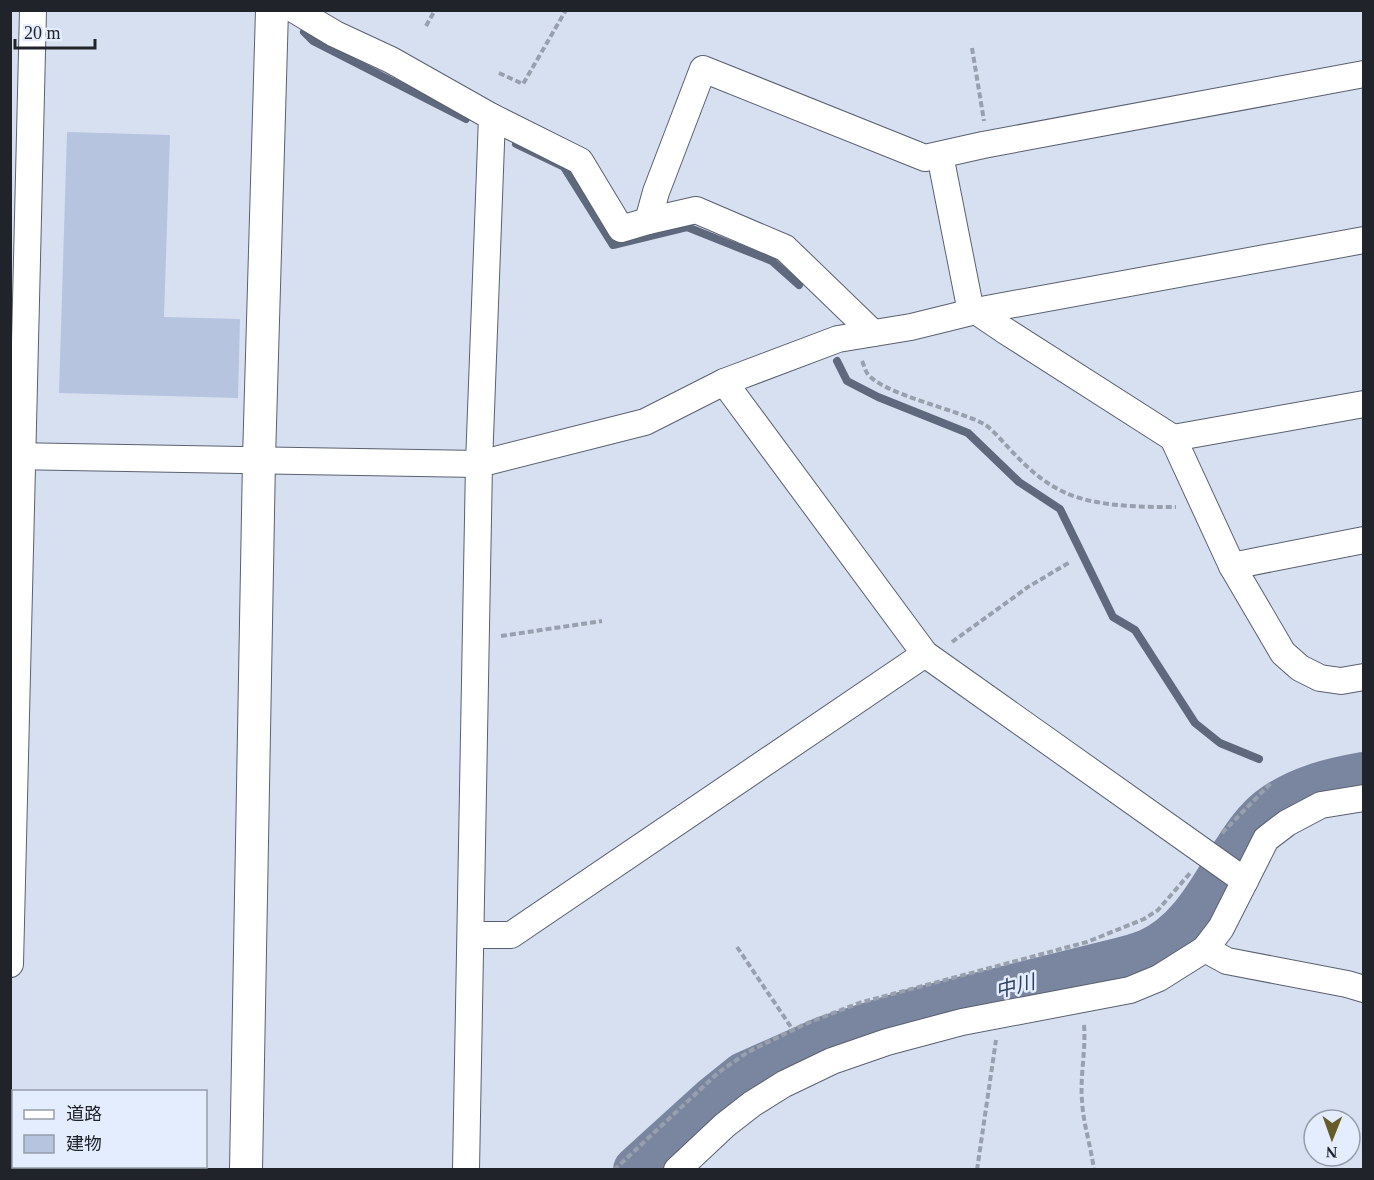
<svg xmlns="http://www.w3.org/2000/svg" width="1374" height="1180" viewBox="0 0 1374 1180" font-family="'Times New Roman','Noto Sans JP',serif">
	<rect width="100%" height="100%" fill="#d7e0f1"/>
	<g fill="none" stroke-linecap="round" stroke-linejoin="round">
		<g stroke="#5f697d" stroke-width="8">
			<polyline points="304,32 313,41 466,119"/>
			<polyline points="516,144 564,167 613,245 687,227 772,261 799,285"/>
			<polyline points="837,361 847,381 878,397 968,433 1019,482 1060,509 1113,617 1135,630 1195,723 1220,743 1259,759"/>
		</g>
		<path stroke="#7a86a0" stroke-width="48" d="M 637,1170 L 713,1101 L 744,1076 L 825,1040 L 915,1012 L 1122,961 C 1131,959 1140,956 1148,953 C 1190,935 1212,891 1235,854 C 1245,839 1255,823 1270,811 C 1297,790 1330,782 1364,776"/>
	</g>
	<polygon fill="#b7c4df" points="67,132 170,135 164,317 240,319 238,398 59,393"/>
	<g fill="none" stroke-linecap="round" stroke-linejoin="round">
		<g stroke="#59606f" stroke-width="28">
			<g id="minor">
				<polyline points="295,10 335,34 391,60 492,117 479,464 466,1170"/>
				<polyline points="492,117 580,161 621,229 648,221"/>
				<polyline points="940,155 971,312"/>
				<polyline points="976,311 1004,330 1173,438 1232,566 1283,653 1300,668 1320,678 1341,681 1364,677"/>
				<polyline points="873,333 785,248 696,210 648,221 656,192 703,69 925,158 983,145 1364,74"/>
				<polyline points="724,382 925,654 1245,881"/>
				<polyline points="1173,438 1364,404"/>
				<polyline points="10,456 479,464 645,422 724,382 838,339 911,327 976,311 1364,240"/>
				<polyline points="1232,566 1364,540"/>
				<polyline points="472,935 511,935 925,654"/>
				<polyline points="1205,949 1227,961 1347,984 1364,989"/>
				<polyline points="10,964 33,10"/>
				<polyline points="677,1170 725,1125 752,1104 784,1084 832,1061 887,1042 962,1022 1130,990 1159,978 1205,949 1221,928 1266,839 1287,823 1321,805 1364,798"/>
			</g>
		</g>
		<g stroke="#59606f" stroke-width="34">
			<polyline id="tertiary" points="246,1170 259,459 272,10"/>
		</g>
		<g stroke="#99a0ad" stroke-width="4" stroke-dasharray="6 3" stroke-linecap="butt">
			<polyline points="426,26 435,10"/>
			<polyline points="972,48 984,121"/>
			<polyline points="499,73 523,84 566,10"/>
			<path d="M 862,361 C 864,365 865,370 867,373 C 881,394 959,410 984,424 C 992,429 1000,439 1007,446 C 1027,468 1047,487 1076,497 C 1109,507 1142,507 1176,507"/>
			<polyline points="501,636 602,621"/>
			<polyline points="952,642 1028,587 1070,562"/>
			<polyline points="1222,833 1272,782"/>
			<polyline points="737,947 793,1030"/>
			<path d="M 1084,1025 C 1086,1050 1080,1075 1082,1100 C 1083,1124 1091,1146 1094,1170"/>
			<polyline points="614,1170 719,1072 748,1052 805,1024 859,1003 1087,942 1144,919 1158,910 1191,872"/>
			<polyline points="977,1170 996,1040"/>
		</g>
		<use href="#minor" stroke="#fff" stroke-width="26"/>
		<use href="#tertiary" stroke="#fff" stroke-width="32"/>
	</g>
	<g text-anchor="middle" stroke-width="5" stroke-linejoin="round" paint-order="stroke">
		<g font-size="20" font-style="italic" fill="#2b3c63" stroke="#e4edfe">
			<text transform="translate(1015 986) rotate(-14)" y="7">中川</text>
		</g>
	</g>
	<rect width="1374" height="1180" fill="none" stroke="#20242a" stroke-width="24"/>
	<rect x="12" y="1090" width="195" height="78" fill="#e4edfe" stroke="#969da9" stroke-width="1.5"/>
	<rect x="24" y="1110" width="30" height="9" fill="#ffffff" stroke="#969da9" stroke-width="1.5"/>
	<text x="66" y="1120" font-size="18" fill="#20242a">道路</text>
	<rect x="24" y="1135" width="30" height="18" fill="#b7c4df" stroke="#969da9" stroke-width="1.5"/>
	<text x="66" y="1150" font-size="18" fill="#20242a">建物</text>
	<g transform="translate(1332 1138) rotate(181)"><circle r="28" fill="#e4edfe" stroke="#969da9" stroke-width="1.5"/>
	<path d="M0-4.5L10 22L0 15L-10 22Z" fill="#655c28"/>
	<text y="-9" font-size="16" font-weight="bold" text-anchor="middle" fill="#20242a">N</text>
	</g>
	<path d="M15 39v9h80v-9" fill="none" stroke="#20242a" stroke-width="3"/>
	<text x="24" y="39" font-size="18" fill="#20242a" stroke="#e4edfe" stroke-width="4.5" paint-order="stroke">20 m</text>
</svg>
